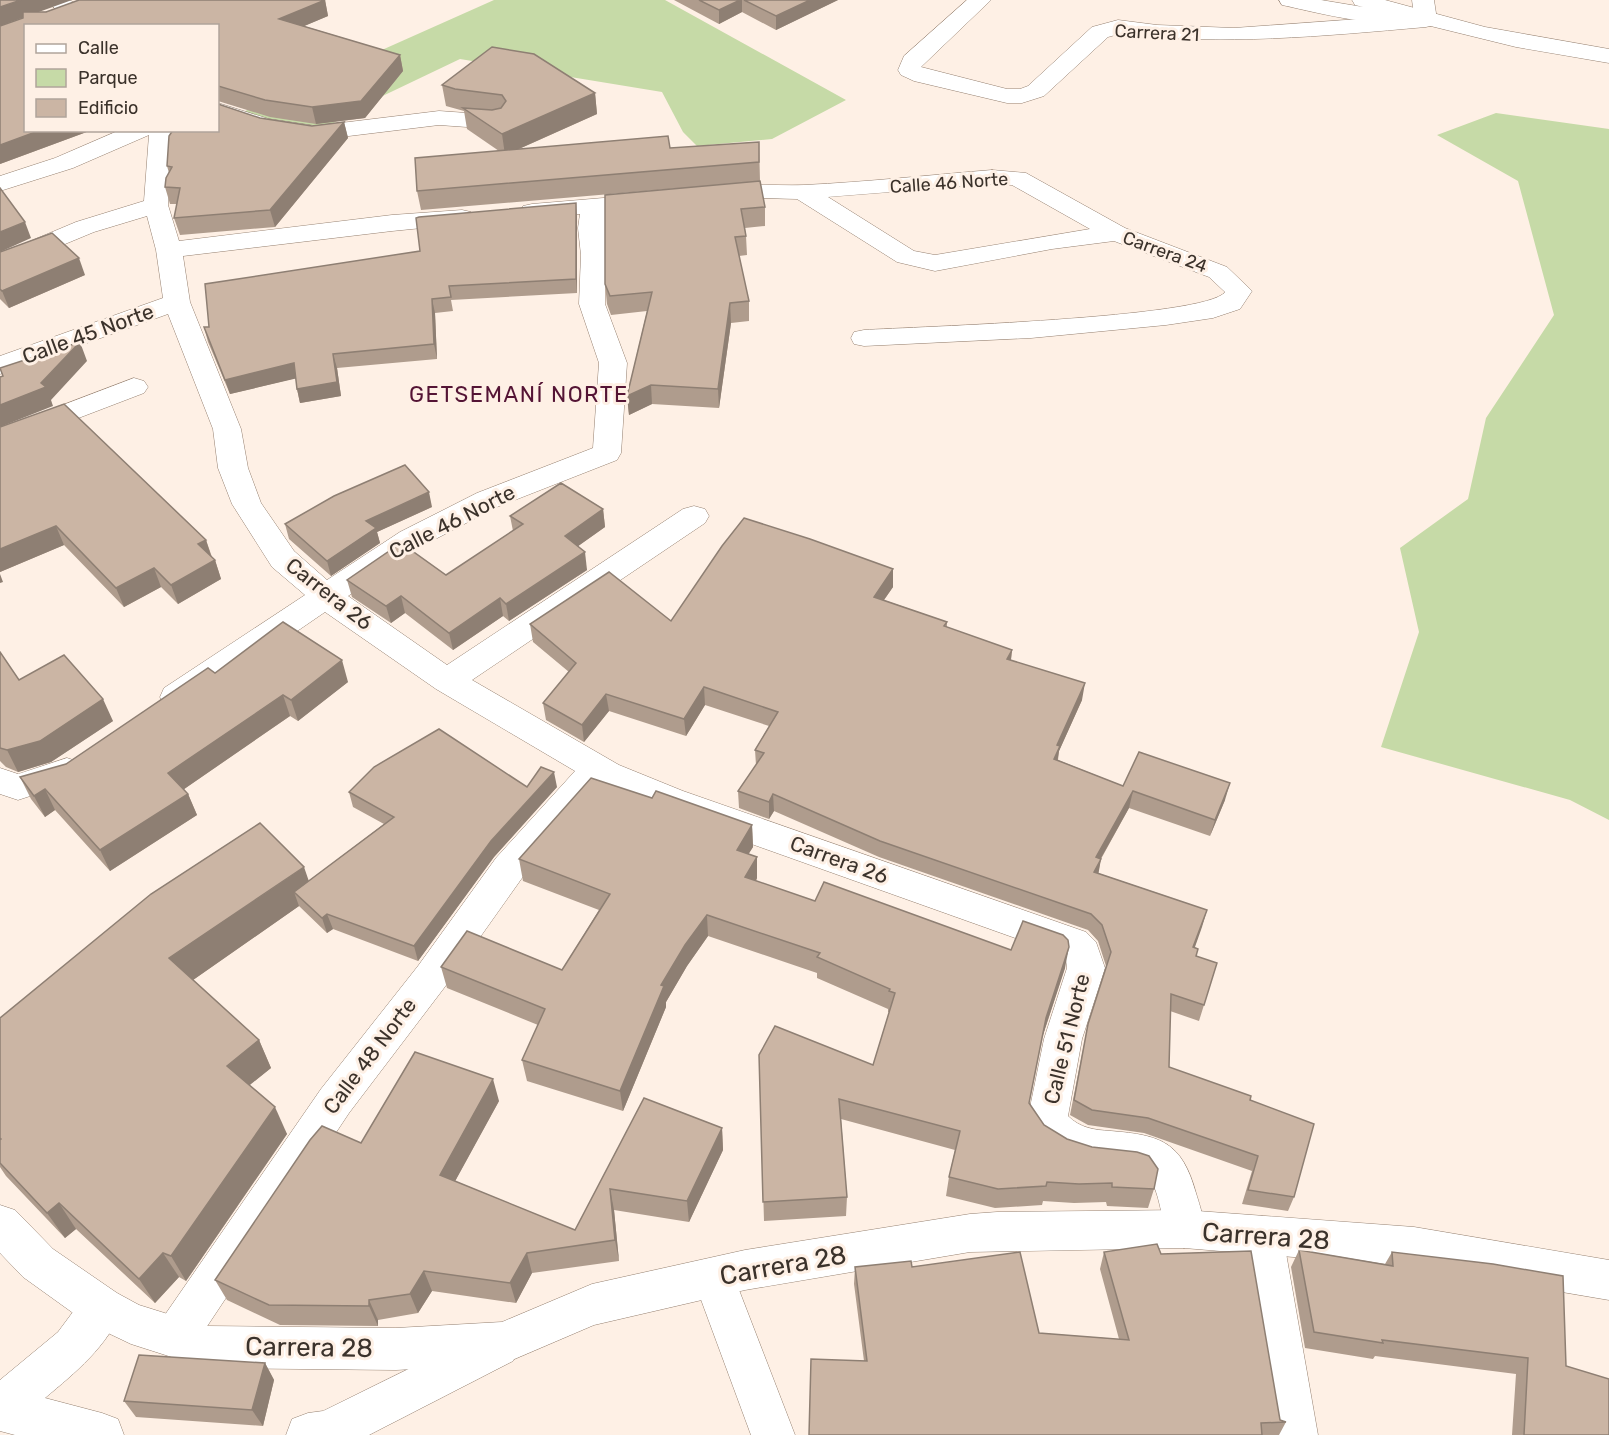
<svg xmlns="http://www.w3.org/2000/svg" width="1609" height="1435" viewBox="0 0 1609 1435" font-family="Rubik,sans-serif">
	<rect width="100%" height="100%" fill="#fef0e5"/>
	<g fill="#c6daa7">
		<polygon points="494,0 665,0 846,100 772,139 697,146 683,132 662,92 460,59 370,102 316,133 234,116"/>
		<polygon points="1496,113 1609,129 1609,820 1570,800 1381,747 1419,632 1400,548 1468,499 1486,418 1554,315 1518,181 1437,135"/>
	</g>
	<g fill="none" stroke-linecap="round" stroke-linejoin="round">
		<g stroke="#958070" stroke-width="1">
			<g id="minor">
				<polygon points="45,0 70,0 102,26 76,26"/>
				<path d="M 967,0 L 991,0 L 921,67 L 1007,89 L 1020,89 L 1028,86 L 1092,27 L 1118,20 L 1157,25 L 1234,28 L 1414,15 L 1412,0 L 1434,0 L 1437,20 L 1434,25 L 1426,27 C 1323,36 1222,46 1119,34 L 1108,37 L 1044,96 L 1022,103 L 1007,103 L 914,81 L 901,75 L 898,70 L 904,56 Z"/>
				<polygon points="218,103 269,119 316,126 439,111 495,115 503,117 507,122 503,127 495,129 439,125 316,140 265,132 218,117"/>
				<path d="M 120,130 L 173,130 L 168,205 L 179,241 L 392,215 L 462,210 L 471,212 L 474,217 L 471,222 L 462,224 L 392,231 L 183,256 L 190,302 L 241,429 L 248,468 L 261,503 L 294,551 L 327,580 L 400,532 L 477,493 L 593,448 L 599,363 L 579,304 L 581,255 L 578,228 L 580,214 L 532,218 L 523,216 L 520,211 L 523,206 L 532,204 L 651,194 L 660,196 L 663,201 L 660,206 L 605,212 L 605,304 L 627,363 L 621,453 L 617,460 L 497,507 L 422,546 L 348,596 L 447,665 L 683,509 L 694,506 L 705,509 L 709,516 L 705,523 L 472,680 L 619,765 L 683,791 L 1086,932 L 1096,942 L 1105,968 L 1082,1039 L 1068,1116 C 1080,1128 1094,1130 1111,1131 C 1161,1135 1182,1142 1196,1193 C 1202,1213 1207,1224 1199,1243 L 1184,1248 L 1169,1243 C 1162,1225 1160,1189 1148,1177 C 1140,1167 1125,1169 1113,1168 C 1079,1165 1042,1155 1027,1122 L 1044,1039 L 1067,968 L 1066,960 L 1060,954 L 659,811 L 605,787 L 601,788 L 522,878 L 444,988 L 349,1113 L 190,1352 L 175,1358 L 160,1352 L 154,1337 L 160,1322 L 321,1089 L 418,966 L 496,858 L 575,771 L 436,689 L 325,612 L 188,706 L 176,709 L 164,706 L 160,697 L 164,688 L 305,595 L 272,567 L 232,504 L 218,468 L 213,429 L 168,314 L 0,374 L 0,356 L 163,298 L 156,250 L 147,216 L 94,232 L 0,271 L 0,254 L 76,222 L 144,201 L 149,135 L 73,168 L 0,191 L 0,176 L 55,158 Z"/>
				<path d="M 992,170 L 1026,173 L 1125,228 L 1227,267 L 1252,291 L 1240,309 L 1213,318 L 1166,325 L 1031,338 L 864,346 L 854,344 L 851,338 L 854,332 L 864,330 C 912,327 1207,318 1225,292 L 1209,277 L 1114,241 L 1052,249 L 935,271 L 897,262 L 797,199 L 758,198 L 717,202 L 708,200 L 705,195 L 708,190 C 740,182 772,186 804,185 C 867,182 930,175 992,170 ZM 992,184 L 1012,185 L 1090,229 L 935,255 L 914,251 L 828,197 Z"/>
				<polygon points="134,378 144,381 148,387 144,393 0,448 0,429"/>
				<polygon points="67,758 79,762 84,771 79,780 18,800 0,794 0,768 18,774"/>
				<polygon points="1262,1216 1277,1222 1283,1236 1318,1435 1274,1435 1241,1236 1247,1222"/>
				<polygon points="714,1258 729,1264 795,1435 751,1435 693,1278 699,1264"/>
				<path d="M 102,1287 L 117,1293 L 123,1308 C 107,1347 76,1372 45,1398 L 102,1413 L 118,1419 L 124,1435 L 15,1435 L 0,1431 L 0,1380 L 58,1332 L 87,1293 Z"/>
				<polygon points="498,1325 513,1331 520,1346 513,1361 369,1435 286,1435 292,1419 308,1413 323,1411"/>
			</g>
		</g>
		<g stroke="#958070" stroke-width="1">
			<polygon id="tertiary" points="0,1205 15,1210 53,1249 117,1293 139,1305 206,1326 396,1328 502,1322 592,1284 745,1250 970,1214 997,1212 1184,1210 1414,1227 1609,1260 1609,1300 1414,1267 1184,1248 970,1252 745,1290 594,1325 503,1364 396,1370 206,1368 131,1344 87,1323 23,1277 0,1253"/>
		</g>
		<g stroke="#958070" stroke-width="1">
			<path id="trunk" d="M 1279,0 L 1321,0 L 1363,7 L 1355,5 L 1352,0 L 1385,0 L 1485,27 L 1609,49 L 1609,63 L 1516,47 L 1398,18 C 1385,31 1302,9 1282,5 Z"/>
		</g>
		<use href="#minor" fill="#fff" fill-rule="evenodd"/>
		<use href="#tertiary" fill="#fff" fill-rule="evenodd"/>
		<use href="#trunk" fill="#fff" fill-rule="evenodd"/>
	</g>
	<g fill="#af9c8d">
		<polygon points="325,0 328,16 304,26 400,55 403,71 365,118 316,124 270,117 218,101 218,26 26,130 92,130 0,164 38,12"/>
		<polygon points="674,0 838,0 776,30 742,12 719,24"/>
		<polygon points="442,85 595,93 597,114 519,149 670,148 759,142 760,181 765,207 765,226 745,228 746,236 747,255 739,256 749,301 749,321 731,323 719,408 652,404 629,415 627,396 647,311 611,315 607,304 605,284 681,188 421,210 417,191 499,151 467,129 464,111 446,106"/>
		<polygon points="260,118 312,126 344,122 348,138 275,227 180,235 174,218 177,204 170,204 165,187 169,173 167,166"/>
		<polygon points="577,216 577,293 451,300 453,311 435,313 437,359 337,368 341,396 300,403 297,389 296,378 230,394 208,342 204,327 209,327 420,251"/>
		<polygon points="0,252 85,275 9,308 0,299"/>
		<polygon points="0,427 206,540 212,557 215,560 221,579 178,604 161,587 124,607 64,545 0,572"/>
		<polygon points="432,507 377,532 380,543 331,576 289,539 285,524"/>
		<polygon points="603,509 605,527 578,546 587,570 509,621 503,616 453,650 405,613 391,623 352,597 347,580 446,575 513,531 510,516"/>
		<polygon points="893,569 893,587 884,600 947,622 947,627 1012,650 1011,660 1082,700 1059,751 1058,760 1123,786 1225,800 1210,836 1129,808 1101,859 1098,873 1207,910 1194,948 1196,956 1217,963 1199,1021 1170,1011 1169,1067 1250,1100 1294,1197 1288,1211 1242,1204 1252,1171 1144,1133 1088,1125 1070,1115 1088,1024 1106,966 1098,941 1088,930 879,857 774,811 769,819 739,808 738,791 756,765 755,750 769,726 705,705 686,736 609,711 584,742 546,720 543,703 569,672 533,642 530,624 671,621"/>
		<polygon points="0,652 19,680 113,721 51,762 18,772 6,767 0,761"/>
		<polygon points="215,673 348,682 298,721 290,716 184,789 188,794 197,815 110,871 55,810 45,817 31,799 20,777 66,764"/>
		<polygon points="527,787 557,787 494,857 418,961 333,929 327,933 299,906 193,980 259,1040 271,1068 249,1085 287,1134 186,1281 179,1277 155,1303 76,1229 65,1238 6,1176 0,1167 0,1018 309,881 384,824 353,807 349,792"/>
		<polygon points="652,798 752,825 753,847 748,854 757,878 756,881 815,901 1011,950 1065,968 1042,1038 1029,1103 1044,1125 1067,1139 1154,1189 1148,1208 1107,1206 1106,1202 1074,1203 1043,1201 1042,1205 995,1208 946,1196 949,1177 955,1150 841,1119 847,1197 846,1216 764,1221 759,1055 873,1065 889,1012 888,1012 888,1009 817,978 817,973 708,936 687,966 666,1002 666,1007 623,1111 527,1081 522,1060 538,1025 447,988 441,967 562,970 599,910 523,881 519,859"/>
		<polygon points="644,1098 722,1128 723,1150 689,1222 614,1210 619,1261 532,1273 516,1303 432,1291 418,1313 378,1320 378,1326 280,1325 227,1300 215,1280 361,1143 499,1101 455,1181 575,1230"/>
		<polygon points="1299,1250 1385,1264 1392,1252 1566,1366 1609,1435 1512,1435 1516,1374 1375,1356 1373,1359 1305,1348 1291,1267"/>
		<polygon points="1104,1252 1161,1254 1280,1420 1286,1422 1279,1435 809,1435 864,1361 854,1284 855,1267 912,1267 1039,1333 1119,1339 1100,1269"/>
		<polygon points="265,1363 274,1380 263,1426 136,1417 124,1401"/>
	</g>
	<g fill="#8e7f73">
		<polygon points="21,0 72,0 0,26 0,7"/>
		<polygon points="325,0 328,16 283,35 279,19"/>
		<polygon points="740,0 742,0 742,12 719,24 719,10"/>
		<polygon points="810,0 838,0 776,30 776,16"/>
		<polygon points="400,55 403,71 365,118 316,124 312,107"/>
		<polygon points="595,93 597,114 505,155 502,134"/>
		<polygon points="344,122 348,138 275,227 270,210"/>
		<polygon points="41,130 92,130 0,164 0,145"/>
		<polygon points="576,203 577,216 577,293 576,279"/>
		<polygon points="25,222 31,238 0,252 0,232"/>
		<polygon points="79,258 85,275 9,308 2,291"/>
		<polygon points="432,299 435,313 437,359 434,344"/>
		<polygon points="730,303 731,323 719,408 718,389"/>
		<polygon points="80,342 87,361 51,400 53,406 0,427 0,405 41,383"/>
		<polygon points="333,354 337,368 341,396 300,403 297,389"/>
		<polygon points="294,363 298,378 230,394 225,380"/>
		<polygon points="651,385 652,404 629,415 627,396"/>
		<polygon points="429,492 432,507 377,532 380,543 331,576 327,561 366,521"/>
		<polygon points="603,509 605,527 567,554 565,536"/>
		<polygon points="56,526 64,545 0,572 0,549"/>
		<polygon points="206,540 212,559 198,544"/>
		<polygon points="585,552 587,570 509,621 506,604"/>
		<polygon points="215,560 221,579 178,604 171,585"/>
		<polygon points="154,568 161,587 124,607 116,588"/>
		<polygon points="893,569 893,587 874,614 874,597"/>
		<polygon points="0,574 3,582 0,583"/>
		<polygon points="401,596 405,613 391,623 386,606"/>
		<polygon points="500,598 503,616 453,650 449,633"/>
		<polygon points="1012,650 1010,667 1007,659"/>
		<polygon points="342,660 348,682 298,721 291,700"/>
		<polygon points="1085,683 1082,700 1059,751 1057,763 1054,759 1057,745"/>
		<polygon points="704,687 705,705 686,736 684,719"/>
		<polygon points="606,694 609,711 584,742 582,725"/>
		<polygon points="283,695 290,716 177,794 168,773"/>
		<polygon points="103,699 113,721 51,762 18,772 7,750"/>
		<polygon points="554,772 557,787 494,857 418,961 414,946 491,841"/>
		<polygon points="1230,783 1225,800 1210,836 1215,820"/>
		<polygon points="45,789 55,810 45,817 34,796"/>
		<polygon points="1133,791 1129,808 1092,874 1096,857"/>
		<polygon points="188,794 197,815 110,871 100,850"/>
		<polygon points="773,794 774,811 769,819 769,802"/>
		<polygon points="752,825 753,847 738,871 737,850"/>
		<polygon points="757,857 757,878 746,899 745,877"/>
		<polygon points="1101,859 1098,876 1094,872"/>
		<polygon points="304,867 314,896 294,892 299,906 183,987 169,958"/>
		<polygon points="1207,910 1202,927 1189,964 1193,947"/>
		<polygon points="327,914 333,929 327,933 322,918"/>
		<polygon points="707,915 708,936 687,966 666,1002 666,1007 623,1111 620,1091 661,985 685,945"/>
		<polygon points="1069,947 1065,968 1042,1038 1046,1018"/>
		<polygon points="259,1040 271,1068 240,1093 227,1066"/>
		<polygon points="493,1079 499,1101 447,1196 440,1175"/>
		<polygon points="275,1107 287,1134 186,1281 171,1256"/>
		<polygon points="722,1128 723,1150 689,1222 687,1201"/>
		<polygon points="610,1189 614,1210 619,1261 615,1240"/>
		<polygon points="59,1203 76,1229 65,1238 47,1213"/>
		<polygon points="163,1253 179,1277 155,1303 139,1279"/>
		<polygon points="527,1253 532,1273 516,1303 510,1283"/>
		<polygon points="424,1271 432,1291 418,1313 410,1294"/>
		<polygon points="369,1300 378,1320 378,1326 369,1306"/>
		<polygon points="265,1363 274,1380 263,1426 252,1410"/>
	</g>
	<g fill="#cbb5a4" stroke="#8e7f73" stroke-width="1.5">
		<polygon points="0,0 21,0 0,7"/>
		<polygon points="79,0 325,0 279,19 400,55 361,101 312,107 265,100 218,86 218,26 26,26 26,130 41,130 0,145 0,26 23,18 23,12 46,12"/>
		<polygon points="699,0 740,0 719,10"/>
		<polygon points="744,0 810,0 776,16"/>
		<polygon points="492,47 534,54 595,93 502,134 463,108 492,110 501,108 506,101 502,95 455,89 442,85"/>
		<polygon points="218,104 260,118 312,126 344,122 270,210 174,218 180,188 165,187 166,178 172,167 167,166 169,136 173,130 218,130"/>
		<polygon points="668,136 670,148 759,142 759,162 417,191 415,158"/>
		<polygon points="760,181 765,207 741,209 746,236 735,237 749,301 730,303 718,389 651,385 627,396 652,292 610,296 605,284 605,195"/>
		<polygon points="0,188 25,222 0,232"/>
		<polygon points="576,203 576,279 449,286 451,297 432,299 434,344 333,354 337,382 297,389 294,363 225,380 204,327 209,327 205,284 420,251 416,218 419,217"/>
		<polygon points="52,233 79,258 2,291 0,289 0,252"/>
		<polygon points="80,342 41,383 46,387 0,405 0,377 3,376 0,368"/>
		<polygon points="64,404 206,540 198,544 215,560 171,585 154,568 116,588 56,526 0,549 0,427"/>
		<polygon points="405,465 429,492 366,521 376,528 327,561 285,524 334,496"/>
		<polygon points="561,483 603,509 565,536 585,552 506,604 500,598 449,633 401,596 386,606 347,580 401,543 446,575 523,524 510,516"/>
		<polygon points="744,518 810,539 893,569 874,597 947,622 944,626 1012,650 1007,659 1085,683 1057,745 1060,746 1054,759 1123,786 1139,752 1230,783 1215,820 1133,791 1096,857 1101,859 1094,872 1207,910 1193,947 1198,949 1196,956 1217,963 1204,1005 1171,994 1169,1067 1251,1096 1250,1100 1314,1124 1294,1197 1248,1190 1258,1156 1148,1118 1092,1110 1074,1100 1088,1024 1111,952 1102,925 1091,914 880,841 773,794 769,802 738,791 764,753 755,750 778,712 704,687 684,719 606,694 582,725 543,703 576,663 530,624 609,572 671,621 722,546"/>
		<polygon points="283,622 342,660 291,700 283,695 168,773 188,794 100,850 45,789 34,796 20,777 66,764 208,668 215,673"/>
		<polygon points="0,652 19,680 64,655 103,699 40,741 7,750 0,748"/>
		<polygon points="439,729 527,787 541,767 554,772 491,841 414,946 327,914 322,918 294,892 394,817 349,792 374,767"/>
		<polygon points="591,778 652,798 656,791 752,825 737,850 757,857 745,877 815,901 824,882 1011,950 1023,921 1063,935 1068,940 1069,947 1046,1018 1029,1103 1044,1125 1067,1139 1092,1147 1137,1152 1149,1156 1158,1169 1154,1189 1112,1187 1112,1183 1079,1184 1047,1182 1046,1186 998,1189 949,1177 960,1131 839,1099 847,1197 763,1202 759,1055 775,1026 873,1065 895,993 889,991 890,989 817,957 820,953 707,915 685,945 661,985 664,986 620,1091 522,1060 545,1009 441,967 467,931 562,970 610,894 519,859"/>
		<polygon points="260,823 304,867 169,958 259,1040 227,1066 275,1107 171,1256 163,1253 139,1279 59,1203 47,1213 0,1163 0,1140 1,1139 0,1138 0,1018 151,894"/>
		<polygon points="415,1052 493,1079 440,1175 575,1230 644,1098 722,1128 687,1201 610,1189 615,1240 527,1253 510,1283 424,1271 410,1294 369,1300 369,1306 269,1305 215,1280 310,1140 322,1126 361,1143"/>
		<polygon points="1157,1244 1161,1254 1251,1251 1280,1420 1286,1422 1261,1423 1262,1435 809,1435 811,1359 867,1361 855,1267 911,1261 912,1267 1020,1252 1039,1333 1129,1340 1104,1252"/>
		<polygon points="1299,1250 1393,1266 1392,1252 1493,1264 1563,1276 1566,1366 1609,1379 1609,1435 1524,1435 1528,1358 1382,1340 1383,1343 1314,1332"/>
		<polygon points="139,1355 265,1363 252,1410 124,1401"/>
	</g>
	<g text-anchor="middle" stroke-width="6" stroke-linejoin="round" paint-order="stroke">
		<g font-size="18" fill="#3b322b" stroke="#fef0e5">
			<text transform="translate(1157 33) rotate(3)" y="6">Carrera 21</text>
			<text transform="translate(949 183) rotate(-4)" y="6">Calle 46 Norte</text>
			<text transform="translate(1165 252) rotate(20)" y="6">Carrera 24</text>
		</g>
		<g font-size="21" fill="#3b322b" stroke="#fef0e5">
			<text transform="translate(88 334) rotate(-20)" y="7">Calle 45 Norte</text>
			<text transform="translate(452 522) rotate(-27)" y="7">Calle 46 Norte</text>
			<text transform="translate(329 594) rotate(38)" y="7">Carrera 26</text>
			<text transform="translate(839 860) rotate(20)" y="7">Carrera 26</text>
			<text transform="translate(1067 1039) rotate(-76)" y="7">Calle 51 Norte</text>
			<text transform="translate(370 1056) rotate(-53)" y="7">Calle 48 Norte</text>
		</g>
		<g font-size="22" letter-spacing="1.5" fill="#541435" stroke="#fef0e5">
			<text x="519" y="402">GETSEMANÍ NORTE</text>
		</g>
		<g font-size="26" fill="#3b322b" stroke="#fef0e5">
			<text transform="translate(1266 1236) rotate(4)" y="9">Carrera 28</text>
			<text transform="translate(783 1265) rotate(-10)" y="9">Carrera 28</text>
			<text transform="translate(309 1347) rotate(1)" y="9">Carrera 28</text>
		</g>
	</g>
	<rect x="24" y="24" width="195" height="108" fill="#fef0e5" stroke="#b0a49b" stroke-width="1.5"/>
	<rect x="36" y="44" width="30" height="9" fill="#ffffff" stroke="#b0a49b" stroke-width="1.5"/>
	<text x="78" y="54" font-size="18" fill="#3b322b">Calle</text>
	<rect x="36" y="69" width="30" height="18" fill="#c6daa7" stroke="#b0a49b" stroke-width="1.5"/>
	<text x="78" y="84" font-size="18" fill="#3b322b">Parque</text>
	<rect x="36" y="99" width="30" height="18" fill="#cbb5a4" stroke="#b0a49b" stroke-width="1.5"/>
	<text x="78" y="114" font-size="18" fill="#3b322b">Edificio</text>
</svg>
